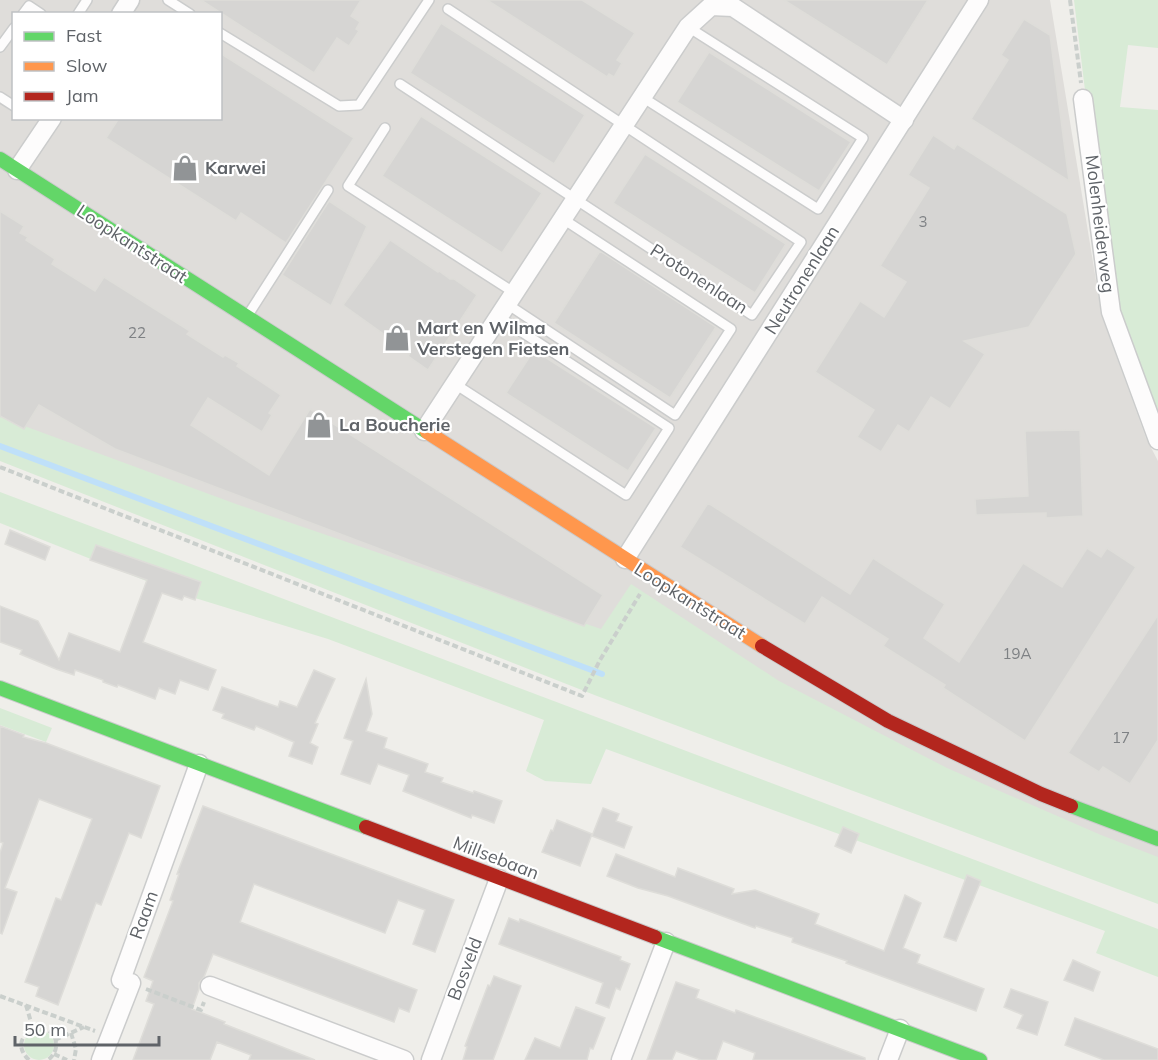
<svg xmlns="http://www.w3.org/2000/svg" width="1158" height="1060" viewBox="0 0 1158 1060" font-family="Mulish,sans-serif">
	<rect width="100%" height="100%" fill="#efeeea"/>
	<path fill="#dfddda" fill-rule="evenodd" d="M 0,0 L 1050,0 L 1102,317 L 1146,438 L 1158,461 L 1158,877 L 0,428 ZM 14,14 L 220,14 L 220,118 L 14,118 Z"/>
	<g fill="#d8ebd6">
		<polygon points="1074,0 1158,0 1158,48 1128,45 1120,107 1158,110 1158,422 1118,305 1098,137 1093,136 1089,123"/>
		<polygon points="0,417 236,504 601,629 631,584 779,681 947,768 1101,835 1158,857 1158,904 597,696 0,461"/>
		<polygon points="0,492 1158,929 1158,977 1096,953 1105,931 606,749 591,784 545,781 526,771 544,720 328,639 169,590 0,523"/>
		<polygon points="0,708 52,728 46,742 0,725"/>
		<circle cx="39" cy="1045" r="15"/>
	</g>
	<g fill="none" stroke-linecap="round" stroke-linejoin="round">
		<polyline stroke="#bfe0f9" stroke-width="6" points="0,446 602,674"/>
	</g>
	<g fill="#d6d5d3" stroke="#deddd9" stroke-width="1.5">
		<polygon points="201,0 361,0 351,16 360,22 356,29 359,31 349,46 337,38 314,73"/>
		<polygon points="487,0 582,0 635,33 617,60 622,63 614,77 609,74 607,77"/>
		<polygon points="784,0 928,0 887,65"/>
		<polygon points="1024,19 1050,35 1069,181 971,119 1008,60 1001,55"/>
		<polygon points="441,23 585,115 554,164 410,73"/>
		<polygon points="709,52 851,142 819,191 677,102"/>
		<polygon points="220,53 354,138 286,243 241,213 236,221 106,138 119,118 220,118"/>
		<polygon points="421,116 542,193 502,253 382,176"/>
		<polygon points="933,135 954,149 957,144 1067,214 1076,254 1029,327 964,341 985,354 950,409 931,397 909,432 898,425 881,452 857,437 874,410 815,372 860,301 884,317 906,282 880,266 929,188 908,175"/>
		<polygon points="645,154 786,244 755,293 613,203"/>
		<polygon points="329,201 367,226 331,306 282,275"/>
		<polygon points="0,211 24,226 20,233 28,237 26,240 55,259 52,264 95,291 104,277 190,331 187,334 223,357 225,355 239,363 237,366 281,395 269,413 272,415 262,432 208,398 191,425 269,475 310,409 603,595 584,626 115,449 39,405 24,429 0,416"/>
		<polygon points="390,240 438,272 439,271 450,279 454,279 477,295 428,370 408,356 410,353 343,305"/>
		<polygon points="600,251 716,327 670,398 554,323"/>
		<polygon points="534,350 656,428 628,471 506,393"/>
		<polygon points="1080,430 1083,516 1046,518 1046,513 976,515 975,499 1028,496 1025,431"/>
		<polygon points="708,503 850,594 873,558 921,589 945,604 924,638 959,662 1023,563 1062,587 1087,548 1101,557 1107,548 1136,567 1025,741 943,688 945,685 883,646 888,639 822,597 805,624 680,547"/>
		<polygon points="10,530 50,547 45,560 5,544"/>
		<polygon points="96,545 201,582 195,600 184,596 182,600 162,593 143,642 216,670 208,690 180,680 175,694 159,688 155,699 118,685 117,687 103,682 103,680 75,670 74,675 56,669 20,654 22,650 0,642 0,606 38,621 59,660 69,633 120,652 147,580 90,560"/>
		<polygon points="1158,615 1158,740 1130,784 1103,767 1099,772 1068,753"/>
		<polygon points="314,670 335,679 315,723 318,724 310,743 318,747 312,764 289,756 294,742 256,726 254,730 222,718 224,714 213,710 222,687 278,707 280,701 297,707"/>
		<polygon points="366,679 372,714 366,731 387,738 384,748 428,764 425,772 443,778 441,782 473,793 474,791 502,801 494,823 472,815 471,818 403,791 409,775 378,764 370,784 341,774 353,741 344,738"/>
		<polygon points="0,726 24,735 23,737 46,743 160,786 141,838 129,833 101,905 96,903 58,1005 36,996 39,987 25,982 56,898 61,900 92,819 39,799 5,888 17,892 2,934 0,933 0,853 3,843 0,842"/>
		<polygon points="203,806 454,900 435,952 413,944 425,910 398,900 385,933 254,884 240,922 417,990 409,1012 399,1008 394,1022 213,954 204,977 199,983 199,989 192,1009 225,1022 224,1024 315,1060 249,1060 251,1055 217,1042 210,1060 133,1060 154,1004 146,1001 153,981 144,977 173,901 170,900 179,874 177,874"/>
		<polygon points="603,808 619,814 616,821 632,827 624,848 592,836"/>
		<polygon points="557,820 592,834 580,866 542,852 551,830 553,831"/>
		<polygon points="843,827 859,834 851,853 835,846"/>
		<polygon points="616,854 675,877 678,868 734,889 732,894 755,890 819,914 815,924 884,951 905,895 921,903 903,948 920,955 917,963 984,989 976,1011 846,963 847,961 792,942 793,938 756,926 755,928 668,896 638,888 607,876"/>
		<polygon points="967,875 981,881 956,941 944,937"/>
		<polygon points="509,918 519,922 520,919 621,957 620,960 630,964 620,990 616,988 609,1008 596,1003 603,983 499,944"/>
		<polygon points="1073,960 1100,972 1093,991 1064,980"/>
		<polygon points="494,976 521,986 493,1060 463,1060 467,1047 465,1046 488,985 490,986"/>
		<polygon points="676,982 699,990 696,998 735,1013 736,1010 865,1058 865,1060 753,1060 755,1053 723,1041 716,1060 701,1060 676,1051 672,1060 647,1060"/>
		<polygon points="1011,989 1048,1002 1037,1035 1017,1028 1023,1015 1004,1007"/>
		<polygon points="576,1007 605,1018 593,1049 590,1048 587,1060 525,1060 535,1038 560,1048"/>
		<polygon points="1075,1018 1158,1049 1158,1060 1104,1060 1065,1045"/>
	</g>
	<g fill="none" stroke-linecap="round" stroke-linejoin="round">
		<g stroke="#cbcccc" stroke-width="12">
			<g id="lane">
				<polyline points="168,0 190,14"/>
				<polyline points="23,14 29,6 41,14"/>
				<polyline points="78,14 87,0"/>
				<polyline points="220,33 339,106 359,105 429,0"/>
				<polyline points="0,47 14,28"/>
				<polyline points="400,84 752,315 801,242 448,9"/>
				<polyline points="0,97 14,106"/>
				<polyline points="642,97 818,209 863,138 688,27"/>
				<polyline points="385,128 348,186 515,293"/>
				<polyline points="507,304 675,415 731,329 563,219"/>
				<polyline points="248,315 328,190"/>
				<polyline points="455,384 626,495 669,428 499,317"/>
			</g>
		</g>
		<g stroke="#cbcccc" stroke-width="21">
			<g id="street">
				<polyline points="121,14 130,0"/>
				<polyline points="1083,99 1111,312 1158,440"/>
				<polyline points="17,170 52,118"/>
				<polyline points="424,431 688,27 711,6 733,7 904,120"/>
				<polyline points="625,559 979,0"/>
				<polyline points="210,986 404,1060"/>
				<polyline points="101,1060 131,983 121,980 199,764"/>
				<polyline points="431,1060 499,879"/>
				<polyline points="621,1060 666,942"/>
				<polyline points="888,1060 900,1029"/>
			</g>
		</g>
		<g stroke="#cacacb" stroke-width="16">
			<g id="fast">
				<polyline points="0,159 427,432"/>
				<polyline points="0,688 366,827"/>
				<polyline points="1071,806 1158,839"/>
				<polyline points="655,937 980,1060"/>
			</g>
		</g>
		<g stroke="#cacacb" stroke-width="16">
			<polyline id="slow" points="427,432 762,646"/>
		</g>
		<g stroke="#cacacb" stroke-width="16">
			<g id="jam">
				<polyline points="762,646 888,721 1041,794 1071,806"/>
				<polyline points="366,827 655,937"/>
			</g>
		</g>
		<g stroke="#cacfcc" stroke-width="4" stroke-dasharray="6 3" stroke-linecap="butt">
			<polyline points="1070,0 1081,83"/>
			<polyline points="0,467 582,696 600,660 640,594"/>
			<polyline points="146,989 201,1010 204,1002"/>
			<polyline points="0,996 95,1031"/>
			<polyline points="26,1005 33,1029"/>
			<polyline points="71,1033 76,1049 74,1060"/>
			<polyline points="55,1040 84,1027"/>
			<polyline points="54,1054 67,1060"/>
			<path d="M 29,1060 C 2,1034 53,1014 56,1043 C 57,1050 53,1056 48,1060"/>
		</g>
		<use href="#lane" stroke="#fdfcfc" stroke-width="9"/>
		<use href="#street" stroke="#fdfcfc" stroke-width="18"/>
		<use href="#fast" stroke="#63d668" stroke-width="14"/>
		<use href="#slow" stroke="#ff974d" stroke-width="14"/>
		<use href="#jam" stroke="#b3261e" stroke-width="14"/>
	</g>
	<defs>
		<g id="shop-bare" transform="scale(2.07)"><path d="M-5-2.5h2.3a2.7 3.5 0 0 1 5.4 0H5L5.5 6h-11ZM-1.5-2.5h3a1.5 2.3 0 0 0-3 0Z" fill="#919496" stroke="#fff" stroke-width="2.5" paint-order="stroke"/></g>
	</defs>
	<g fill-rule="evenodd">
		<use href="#shop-bare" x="185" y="168"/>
		<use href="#shop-bare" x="397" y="338"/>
		<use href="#shop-bare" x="319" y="425"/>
	</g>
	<g text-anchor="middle" stroke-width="4.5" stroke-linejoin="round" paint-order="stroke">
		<g font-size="15" fill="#7e8184">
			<text x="923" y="227">3</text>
			<text x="137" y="338">22</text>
			<text x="1017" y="659">19A</text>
			<text x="1121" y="743">17</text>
		</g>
		<g font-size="18" font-weight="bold" fill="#5f6368" stroke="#fff" text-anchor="start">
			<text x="205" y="174">Karwei</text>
			<text x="417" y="334">Mart en Wilma<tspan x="417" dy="21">Verstegen Fietsen</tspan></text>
			<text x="339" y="431">La Boucherie</text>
		</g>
		<g font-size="18" fill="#5f6368" stroke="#fff">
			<text transform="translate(1100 224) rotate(83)" y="6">Molenheiderweg</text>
			<text transform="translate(132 244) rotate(33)" y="6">Loopkantstraat</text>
			<text transform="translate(699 279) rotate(33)" y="6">Protonenlaan</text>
			<text transform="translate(802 280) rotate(-58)" y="6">Neutronenlaan</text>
			<text transform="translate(690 601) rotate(32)" y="6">Loopkantstraat</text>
			<text transform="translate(496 858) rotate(21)" y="6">Millsebaan</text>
			<text transform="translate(144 915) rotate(-70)" y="6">Raam</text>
			<text transform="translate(465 969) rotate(-69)" y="6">Bosveld</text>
		</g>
	</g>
	<rect x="12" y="12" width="210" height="108" fill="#ffffff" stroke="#bfc1c3" stroke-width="1.5"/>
	<rect x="24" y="32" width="30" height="9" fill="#63d668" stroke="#bfc1c3" stroke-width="1.5"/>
	<text x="66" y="42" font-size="18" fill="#5f6368">Fast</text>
	<rect x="24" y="62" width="30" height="9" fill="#ff974d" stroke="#bfc1c3" stroke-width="1.5"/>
	<text x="66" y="72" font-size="18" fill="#5f6368">Slow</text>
	<rect x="24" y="92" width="30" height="9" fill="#b3261e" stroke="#bfc1c3" stroke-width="1.5"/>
	<text x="66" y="102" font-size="18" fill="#5f6368">Jam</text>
	<path d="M15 1036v9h144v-9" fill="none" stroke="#5f6368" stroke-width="3"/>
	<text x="24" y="1036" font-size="18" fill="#5f6368" stroke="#ffffff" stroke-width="4.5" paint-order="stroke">50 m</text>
</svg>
